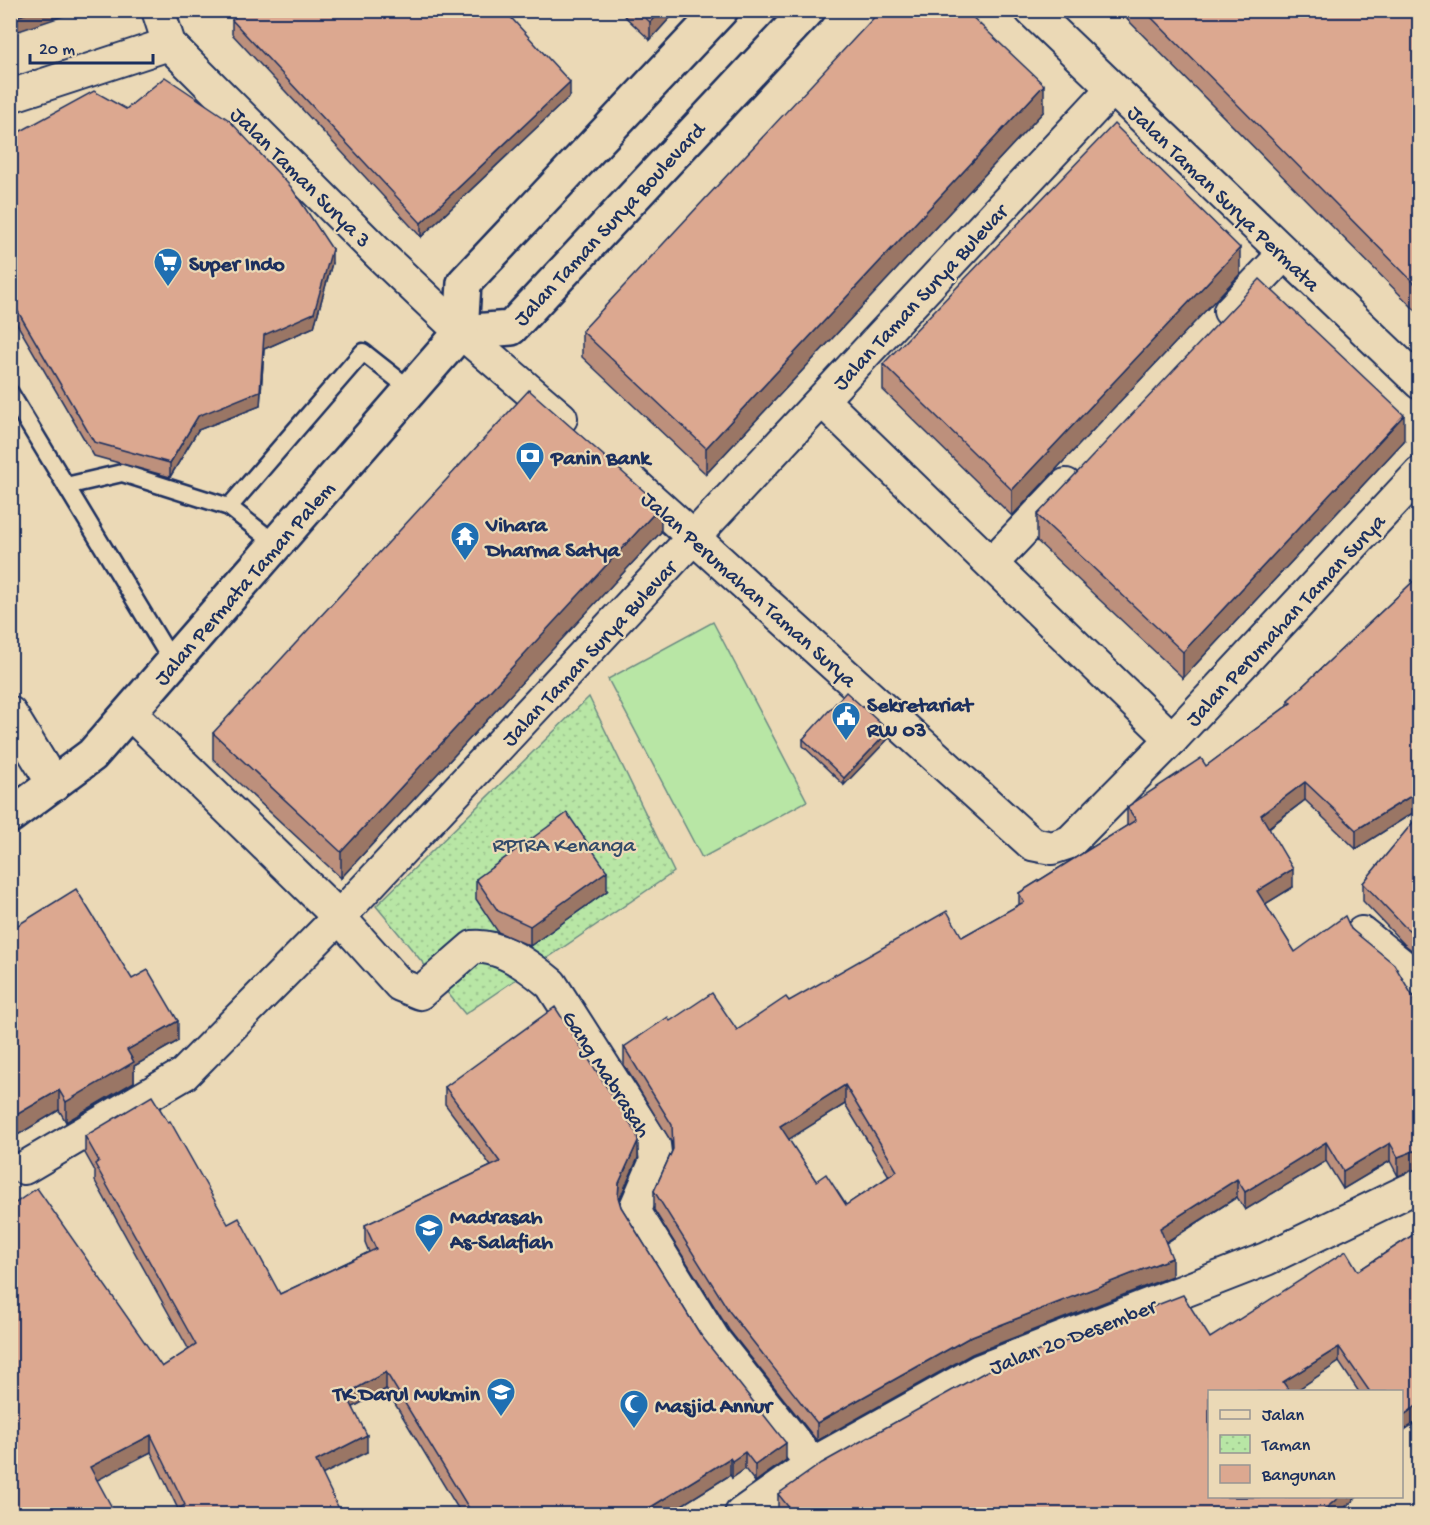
<svg xmlns="http://www.w3.org/2000/svg" width="1430" height="1525" viewBox="0 0 1430 1525" font-family="'Gochi Hand',sans-serif">
	<defs>
		<pattern id="park-dots" width="8" height="8" patternUnits="userSpaceOnUse" patternTransform="scale(1.5)"><rect width="8" height="8" fill="#b8e6a5"/><path d="M2 2h.1M6 6h.1" fill="none" stroke="#9ec690" stroke-width="1.8" stroke-linecap="round"/></pattern>
	</defs>
	<rect width="100%" height="100%" fill="#ebd9b6"/>
	<filter id="ink" filterUnits="userSpaceOnUse"><feTurbulence type="fractalNoise" baseFrequency=".0167" numOctaves="2"/><feDisplacementMap in="SourceGraphic" scale="12" xChannelSelector="R" yChannelSelector="G"/><feConvolveMatrix kernelMatrix="1 2 1 2 8 2 1 2 1" color-interpolation-filters="sRGB"/></filter>
	<g filter="url(#ink)">
		<polygon fill="#b8e6a5" stroke="#6a8a82" stroke-width="1.5" points="713,622 807,801 702,858 608,679"/>
		<polygon fill="url(#park-dots)" stroke="#6a8a82" stroke-width="1.5" points="589,697 674,872 465,1014 376,906"/>
		<g fill="none" stroke-linecap="round" stroke-linejoin="round">
			<g stroke="#1b2f5e" stroke-width="21">
				<g id="lane">
					<polyline points="10,393 173,663"/>
					<polyline points="66,486 122,473 229,507 276,544"/>
					<polyline points="229,507 363,352 410,389"/>
				</g>
			</g>
			<g stroke="#1b2f5e" stroke-width="36">
				<g id="street">
					<polyline points="158,10 169,44 381,256 461,332 561,418"/>
					<polyline points="1031,10 1420,383"/>
					<polyline points="10,96 169,44"/>
					<polyline points="1230,311 1284,254"/>
					<polyline points="823,401 1172,739"/>
					<polyline points="629,479 1032,844 1052,848 1070,842 1172,739 1420,473"/>
					<polyline points="992,563 1066,485"/>
					<polyline points="10,713 54,785"/>
					<path d="M 130,713 L 339,917 L 400,985 L 420,993 L 473,947 C 500,944 531,967 551,984 L 654,1145 L 656,1161 L 636,1207 L 636,1214 L 714,1340 L 812,1464"/>
					<polyline points="1362,933 1420,980"/>
					<polyline points="24,1168 184,1074 339,917 1112,89"/>
					<polyline points="741,1514 812,1464 979,1371 1266,1259 1420,1185"/>
				</g>
			</g>
			<g stroke="#1b2f5e" stroke-width="38">
				<g id="secondary">
					<polyline points="461,332 511,328 808,10"/>
					<polyline points="461,332 464,283 721,10"/>
					<polyline points="10,816 92,755 461,332"/>
				</g>
			</g>
			<use href="#lane" stroke="#ebd9b6" stroke-width="16"/>
			<use href="#street" stroke="#ebd9b6" stroke-width="32"/>
			<use href="#secondary" stroke="#ebd9b6" stroke-width="33"/>
		</g>
		<g fill="#bd907c" stroke="#1b2f5e" stroke-width="1.5" fill-rule="evenodd">
			<polygon points="618,10 677,10 650,40"/>
			<polygon points="1118,10 1416,10 1419,14 1419,314"/>
			<polygon points="232,20 570,96 421,237 232,34"/>
			<polygon points="126,109 332,263 314,327 264,349 260,406 198,430 170,477 94,456 10,312 10,137"/>
			<polygon points="1044,111 706,474 582,357 582,331"/>
			<polygon points="1240,274 1012,516 883,390 883,364"/>
			<polygon points="1404,441 1183,678 1037,541 1037,515"/>
			<polygon points="661,532 341,878 213,759 213,733"/>
			<path d="M 1419,576 L 1419,809 L 1356,849 L 1305,800 L 1269,828 L 1293,887 L 1265,904 L 1295,952 L 1351,929 L 1419,1007 L 1419,1168 L 1398,1176 L 1390,1161 L 1343,1189 L 1326,1161 L 1245,1210 L 1237,1197 L 1166,1243 L 1172,1276 L 972,1354 L 817,1441 L 729,1330 L 654,1210 L 654,1191 L 672,1151 L 672,1143 L 624,1065 L 624,1047 L 670,1021 L 737,1030 L 789,1001 L 962,937 L 1019,905 L 1019,893 L 1127,826 L 1127,807 L 1206,766 L 1288,705 L 1288,700 ZM 845,1104 L 889,1176 L 846,1205 L 816,1181 L 788,1139 Z"/>
			<polygon points="889,738 844,785 803,746 803,739"/>
			<polygon points="1419,815 1419,956 1404,944 1363,901 1363,883"/>
			<polygon points="476,879 607,891 530,946 498,932 476,899"/>
			<polygon points="10,930 132,979 178,1041 134,1066 134,1082 66,1122 59,1110 11,1139"/>
			<polygon points="445,1087 638,1158 619,1200 621,1207 700,1334 786,1460 755,1482 745,1469 732,1478 730,1475 666,1515 462,1515 386,1389 353,1407 367,1452 178,1509 151,1452 10,1515 162,1367 189,1350 95,1181 95,1171 85,1153 85,1136 228,1224 280,1294 369,1252 365,1242 365,1225 491,1166 445,1104"/>
			<polygon points="1419,1231 1419,1420 1401,1432 1401,1392 1359,1392 1339,1362 1294,1392 1209,1392 1209,1497 1357,1497 1336,1515 782,1515 778,1510 778,1494 1210,1338 1358,1271"/>
		</g>
		<g fill="#9a7665" stroke="#1b2f5e" stroke-width="1.5">
			<polygon points="36,10 81,10 10,34 10,19"/>
			<polygon points="661,10 677,10 650,40 650,22"/>
			<polygon points="570,82 570,96 421,237 421,223"/>
			<polygon points="1044,85 1044,111 706,474 706,448"/>
			<polygon points="1240,248 1240,274 1012,516 1012,490"/>
			<polygon points="332,249 332,263 314,327 264,349 260,406 198,430 170,477 170,463 198,416"/>
			<polygon points="1404,415 1404,441 1183,678 1183,652"/>
			<polygon points="661,506 661,532 341,878 341,852"/>
			<polygon points="889,731 889,738 844,785 844,778"/>
			<polygon points="1305,782 1305,800 1261,833 1261,815"/>
			<polygon points="1419,791 1419,809 1356,849 1356,830"/>
			<polygon points="1293,869 1293,887 1257,909 1257,891"/>
			<polygon points="607,871 607,891 530,946 530,926"/>
			<polygon points="178,1021 178,1041 134,1066 134,1082 66,1122 66,1102 127,1050"/>
			<polygon points="845,1085 845,1104 780,1145 780,1126"/>
			<polygon points="59,1090 59,1110 11,1139 11,1118"/>
			<polygon points="638,1141 638,1158 619,1200 618,1197 619,1183"/>
			<polygon points="1326,1142 1326,1161 1245,1210 1245,1192"/>
			<polygon points="1390,1143 1390,1161 1343,1189 1343,1171"/>
			<polygon points="1419,1149 1419,1168 1398,1176 1398,1157"/>
			<polygon points="1237,1179 1237,1197 1160,1246 1160,1228"/>
			<polygon points="1172,1258 1172,1276 972,1354 817,1441 817,1423 972,1336"/>
			<polygon points="1339,1347 1339,1362 1294,1392 1283,1392 1283,1382"/>
			<polygon points="386,1372 386,1389 346,1411 346,1394"/>
			<polygon points="1419,1404 1419,1420 1401,1432 1401,1417"/>
			<polygon points="151,1435 151,1452 90,1484 90,1467"/>
			<polygon points="367,1435 367,1452 316,1478 316,1461"/>
			<polygon points="786,1443 786,1460 755,1482 755,1465"/>
			<polygon points="745,1452 745,1469 732,1478 732,1461"/>
			<polygon points="730,1458 730,1475 666,1515 638,1515"/>
			<polygon points="1339,1497 1357,1497 1336,1515 1318,1515"/>
		</g>
		<g fill="#dca890" stroke="#1b2f5e" stroke-width="1.5" fill-rule="evenodd">
			<polygon points="10,10 36,10 10,19"/>
			<polygon points="242,10 504,10 570,82 421,223 232,20"/>
			<polygon points="637,10 661,10 650,22"/>
			<polygon points="881,10 965,10 1044,85 706,448 582,331"/>
			<polygon points="1144,10 1416,10 1419,14 1419,288"/>
			<polygon points="165,77 229,120 291,187 332,249 314,313 264,335 260,391 198,416 170,463 94,442 10,298 10,137 94,91 126,109"/>
			<polygon points="1114,124 1240,248 1012,490 883,364"/>
			<polygon points="1260,279 1404,415 1183,652 1037,515"/>
			<polygon points="529,390 661,506 341,852 213,733"/>
			<path d="M 1419,576 L 1419,791 L 1356,830 L 1305,782 L 1261,815 L 1293,869 L 1257,891 L 1295,952 L 1345,916 L 1351,929 L 1394,964 L 1419,1007 L 1419,1149 L 1398,1157 L 1390,1143 L 1343,1171 L 1326,1142 L 1245,1192 L 1237,1179 L 1160,1228 L 1172,1258 L 972,1336 L 817,1423 L 729,1311 L 654,1191 L 673,1149 L 672,1125 L 624,1047 L 668,1017 L 670,1021 L 712,993 L 737,1030 L 786,997 L 789,1001 L 947,911 L 962,937 L 1024,902 L 1019,893 L 1136,820 L 1127,807 L 1201,758 L 1206,766 L 1291,703 L 1288,700 ZM 845,1085 L 897,1171 L 846,1205 L 826,1174 L 816,1181 L 780,1126 Z"/>
			<polygon points="846,692 889,731 844,778 803,739"/>
			<polygon points="567,813 607,871 530,926 498,911 476,879"/>
			<polygon points="1419,815 1419,938 1404,926 1363,883"/>
			<polygon points="76,889 132,979 148,970 178,1021 127,1050 134,1062 66,1102 59,1090 11,1118 10,930"/>
			<polygon points="555,1007 637,1134 638,1141 619,1183 618,1197 621,1207 700,1334 786,1443 755,1465 745,1452 732,1461 730,1458 638,1515 473,1515 386,1372 346,1394 367,1435 316,1461 342,1515 169,1515 185,1505 151,1435 90,1467 116,1515 10,1515 10,1207 37,1188 162,1367 196,1345 95,1164 99,1161 85,1136 152,1096 168,1122 170,1121 228,1224 239,1218 280,1294 376,1249 365,1225 500,1162 445,1087"/>
			<polygon points="1419,1231 1419,1404 1401,1417 1401,1392 1370,1392 1339,1347 1283,1382 1290,1392 1209,1392 1209,1497 1339,1497 1318,1515 795,1515 778,1494 822,1463 987,1371 1183,1295 1210,1338 1346,1251 1358,1271"/>
		</g>
	</g>
	<defs>
		<g id="supermarket-pin" transform="scale(1.5)"><path d="M0 17L-7.5 6A9.5 9.5 0 1 1 7.5 6Z" fill="#1f6fb2" stroke="#ebd9b6"/><path d="M-6-5.5h2.5l.6 2H6L4.5 2H-2.5L-4.4-4H-6ZM-1.5 3.2a1.3 1.3 0 1 0 .1 0ZM3 3.2a1.3 1.3 0 1 0 .1 0Z" fill="#fff"/></g>
		<g id="bank-pin" transform="scale(1.5)"><path d="M0 17L-7.5 6A9.5 9.5 0 1 1 7.5 6Z" fill="#1f6fb2" stroke="#ebd9b6"/><path d="M-6-4H6V4H-6ZM0-2.3a2.3 2.3 0 1 0 0 4.6a2.3 2.3 0 1 0 0-4.6Z" fill="#fff"/></g>
		<g id="temple-pin" transform="scale(1.5)"><path d="M0 17L-7.5 6A9.5 9.5 0 1 1 7.5 6Z" fill="#1f6fb2" stroke="#ebd9b6"/><path d="M0-6L5-2H3V0L6.5 2.5H4V6H1.5V3h-3V6H-4V2.5H-6.5L-3 0V-2H-5Z" fill="#fff"/></g>
		<g id="civic-pin" transform="scale(1.5)"><path d="M0 17L-7.5 6A9.5 9.5 0 1 1 7.5 6Z" fill="#1f6fb2" stroke="#ebd9b6"/><path d="M-.6-6.5H3V-4.5H.6V-3L4-1V1h2V6H-6V1h2V-1L-.6-3ZM-1.2 2.5V6h2.4V2.5Z" fill="#fff"/></g>
		<g id="school-pin" transform="scale(1.5)"><path d="M0 17L-7.5 6A9.5 9.5 0 1 1 7.5 6Z" fill="#1f6fb2" stroke="#ebd9b6"/><path d="M0-5L7-2L0 1L-7-2ZM-4 1L0 2.5L4 1V4Q0 6-4 4Z" fill="#fff"/></g>
		<g id="mosque-pin" transform="scale(1.5)"><path d="M0 17L-7.5 6A9.5 9.5 0 1 1 7.5 6Z" fill="#1f6fb2" stroke="#ebd9b6"/><path d="M3.5-4.9A6 6 0 1 0 3.5 4.9A5 5 0 1 1 3.5-4.9Z" fill="#fff"/></g>
	</defs>
	<g fill-rule="evenodd">
		<use href="#supermarket-pin" x="168" y="262"/>
		<use href="#bank-pin" x="530" y="456"/>
		<use href="#temple-pin" x="465" y="536"/>
		<use href="#civic-pin" x="846" y="716"/>
		<use href="#school-pin" x="429" y="1228"/>
		<use href="#school-pin" x="501" y="1392"/>
		<use href="#mosque-pin" x="634" y="1404"/>
	</g>
	<g text-anchor="middle" stroke-width="4.5" stroke-linejoin="round" paint-order="stroke">
		<g font-size="22" fill="#1b2f5e" stroke="#ebd9b6">
			<text transform="translate(302 176) rotate(45)" y="8">Jalan Taman Surya 3</text>
			<text transform="translate(1225 197) rotate(44)" y="8">Jalan Taman Surya Permata</text>
			<text transform="translate(608 223) rotate(-47)" y="8">Jalan Taman Surya Boulevard</text>
			<text transform="translate(919 296) rotate(-47)" y="8">Jalan Taman Surya Bulevar</text>
			<text transform="translate(243 582) rotate(-49)" y="8">Jalan Permata Taman Palem</text>
			<text transform="translate(750 588) rotate(42)" y="8">Jalan Perumahan Taman Surya</text>
			<text transform="translate(1284 619) rotate(-47)" y="8">Jalan Perumahan Taman Surya</text>
			<text transform="translate(588 652) rotate(-47)" y="8">Jalan Taman Surya Bulevar</text>
			<text transform="translate(608 1073) rotate(57)" y="8">Gang Mabrasah</text>
			<text transform="translate(1072 1335) rotate(-21)" y="8">Jalan 20 Desember</text>
		</g>
		<g font-size="22" font-weight="bold" fill="#1b2f5e" stroke="#ebd9b6" text-anchor="start">
			<text x="189" y="270">Super Indo</text>
			<text x="551" y="464">Panin Bank</text>
			<text x="486" y="531">Vihara<tspan x="486" dy="25">Dharma Satya</tspan></text>
			<text x="867" y="711">Sekretariat<tspan x="867" dy="25">RW 03</tspan></text>
			<text x="450" y="1223">Madrasah<tspan x="450" dy="25">As-Salafiah</tspan></text>
			<text x="480" y="1400" text-anchor="end">TK Darul Mukmin</text>
			<text x="655" y="1412">Masjid Annur</text>
		</g>
		<g font-size="22" fill="#334a69" stroke="#ebd9b6">
			<text x="564" y="851">RPTRA Kenanga</text>
		</g>
	</g>
	<rect width="1430" height="1525" fill="none" stroke="#ebd9b6" stroke-width="36"/>
	<rect x="18" y="18" width="1394" height="1489" fill="none" stroke="#1b2f5e" stroke-width="2" filter="url(#ink)"/>
	<rect x="1208" y="1390" width="195" height="108" fill="#ebd9b6" stroke="#989593" stroke-width="1.5"/>
	<rect x="1220" y="1410" width="30" height="9" fill="#ebd9b6" stroke="#989593" stroke-width="1.5"/>
	<text x="1262" y="1420" font-size="18" fill="#1b2f5e">Jalan</text>
	<rect x="1220" y="1435" width="30" height="18" fill="url(#park-dots)" stroke="#989593" stroke-width="1.5"/>
	<text x="1262" y="1450" font-size="18" fill="#1b2f5e">Taman</text>
	<rect x="1220" y="1465" width="30" height="18" fill="#dca890" stroke="#989593" stroke-width="1.5"/>
	<text x="1262" y="1480" font-size="18" fill="#1b2f5e">Bangunan</text>
	<path d="M30 54v9h123v-9" fill="none" stroke="#1b2f5e" stroke-width="3"/>
	<text x="39" y="54" font-size="18" fill="#1b2f5e" stroke="#ebd9b6" stroke-width="4.5" paint-order="stroke">20 m</text>
</svg>
